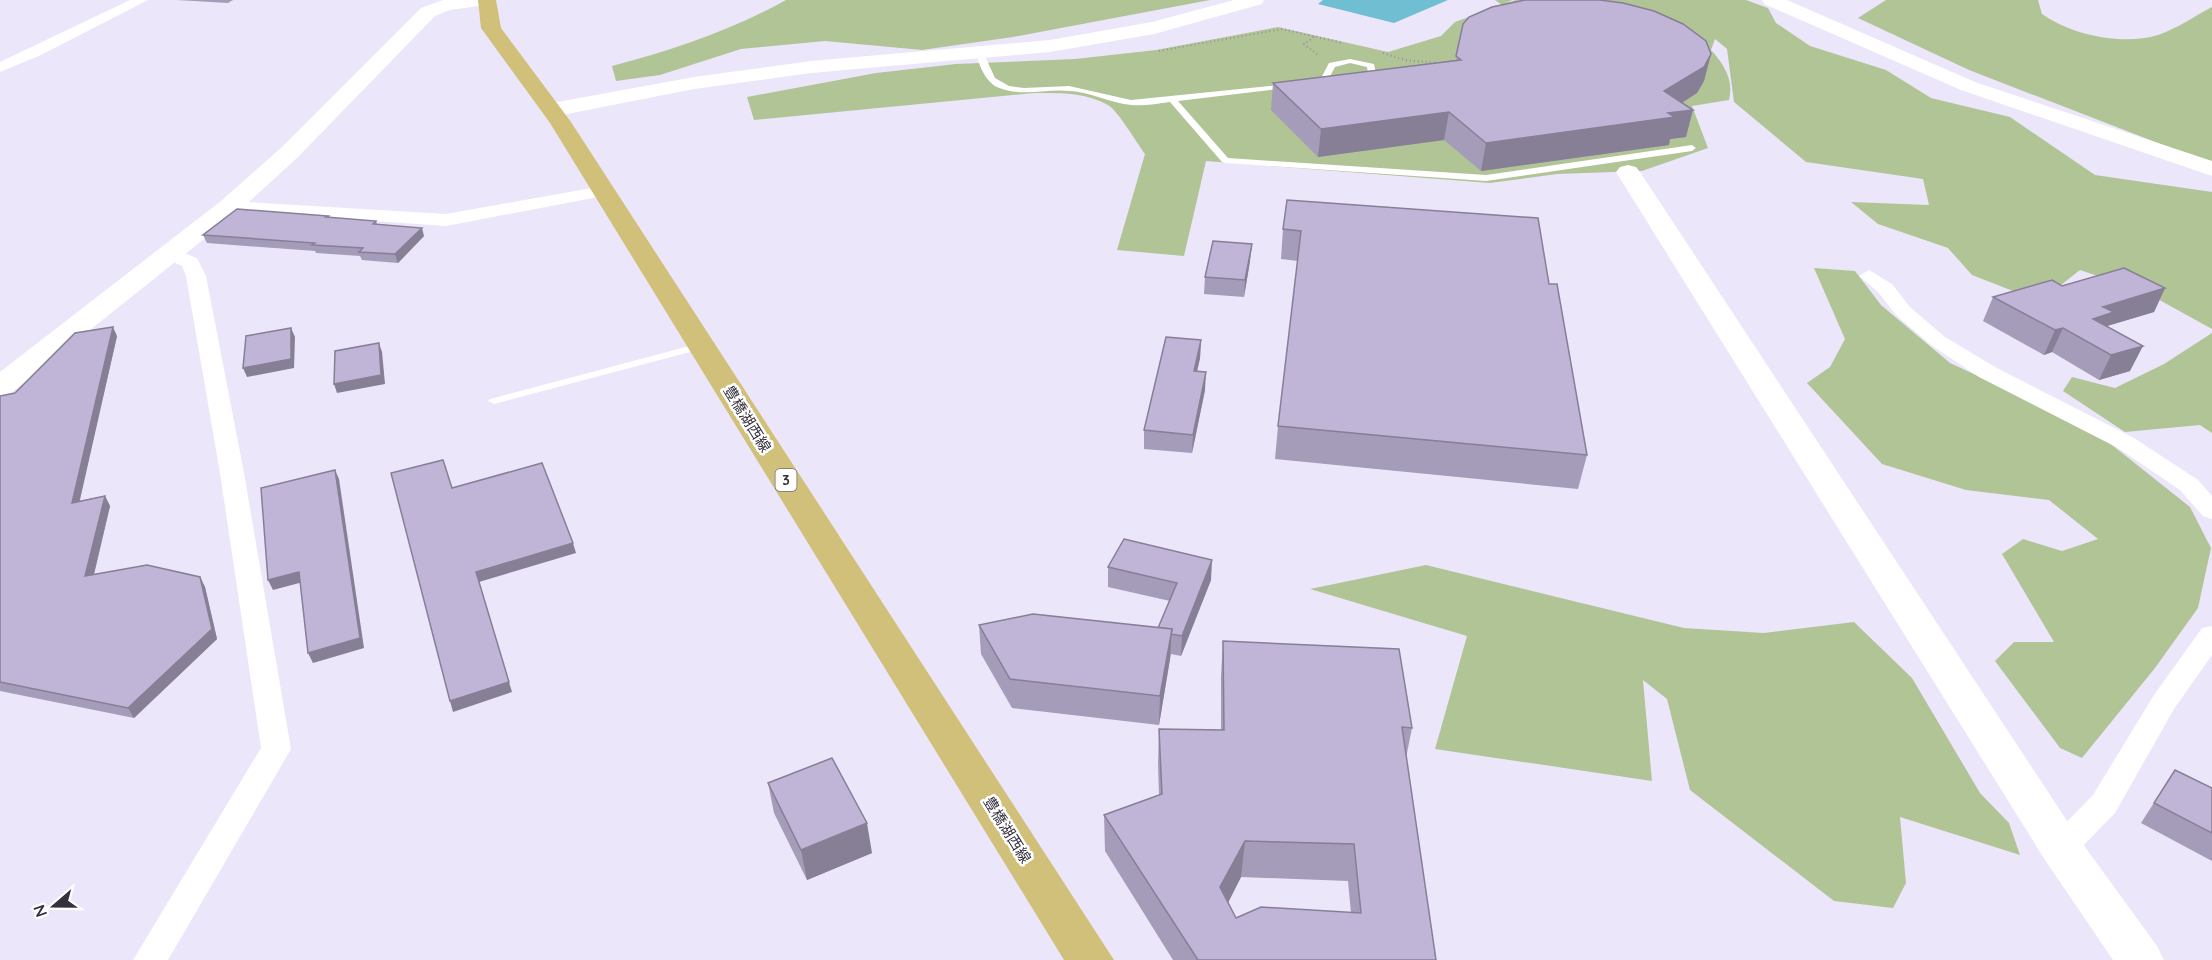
<svg xmlns="http://www.w3.org/2000/svg" width="2212" height="960" viewBox="0 0 2212 960" font-family="Quicksand,'Noto Sans JP',sans-serif">
	<rect width="100%" height="100%" fill="#ece6fb"/>
	<g fill="#b1c496">
		<path d="M 786,0 L 1210,0 L 1013,37 L 922,50 L 825,41 L 741,49 L 660,75 L 616,81 L 612,66 C 671,51 732,30 786,0 Z"/>
		<path d="M 1495,0 L 1512,0 L 1506,3 L 1516,0 L 1746,0 L 1768,8 L 1776,23 L 1810,46 L 1886,70 L 1931,98 L 2010,117 L 2095,175 L 2212,192 L 2212,329 L 2145,292 L 2080,270 L 2061,285 L 2013,291 L 1972,275 L 1948,248 L 1878,224 L 1851,202 L 1929,205 L 1923,179 L 1806,162 L 1734,102 L 1727,49 L 1715,39 L 1711,50 C 1724,64 1734,80 1729,100 L 1692,106 L 1708,148 L 1642,171 L 1557,174 L 1490,183 L 1206,161 L 1184,256 L 1117,250 L 1145,154 C 1136,142 1119,112 1108,105 C 1085,92 1059,93 1034,93 L 754,120 L 747,97 L 876,73 L 956,64 L 1075,59 L 1156,50 L 1278,27 L 1388,52 L 1441,36 L 1455,22 L 1502,5 Z"/>
		<path d="M 1886,0 L 2038,0 L 2042,14 C 2072,35 2122,46 2158,35 C 2176,29 2195,16 2212,7 L 2212,164 L 1969,70 L 1858,18 Z"/>
		<polygon points="1814,268 1855,271 1881,305 1950,363 2036,403 2107,441 2190,507 2211,548 2198,608 2155,668 2082,758 2060,748 1995,661 2014,642 2054,642 2002,554 2023,539 2062,551 2098,539 2049,500 1966,490 1882,464 1807,383 1830,367 1845,339"/>
		<polygon points="2212,333 2212,433 2200,425 2125,432 2063,391 2072,377 2115,388 2164,364"/>
		<polygon points="1426,565 1684,628 1764,633 1854,622 1912,678 1980,793 2009,823 2020,855 1900,817 1906,883 1893,908 1834,901 1690,790 1667,699 1643,680 1652,781 1435,749 1467,636 1310,589"/>
	</g>
	<polygon fill="#6fbed2" points="1323,0 1448,0 1394,23 1318,4"/>
	<g fill="none" stroke-linecap="round" stroke-linejoin="round">
		<g stroke="#9690a2" stroke-width="2" stroke-dasharray="1 3" stroke-linecap="butt">
			<polyline points="1314,37 1304,44 1319,56"/>
			<polyline points="1159,51 1282,29 1343,43"/>
			<polyline points="1383,53 1405,60 1437,63"/>
		</g>
		<g fill="#fff" fill-rule="evenodd">
			<path d="M 977,52 L 983,52 L 995,78 L 1009,86 L 1024,88 L 1069,86 L 1131,100 L 1289,84 L 1290,86 L 1286,88 L 1178,101 L 1228,158 L 1486,175 L 1692,145 L 1696,148 L 1692,151 L 1486,181 L 1225,163 L 1222,162 L 1170,102 C 1155,104 1140,107 1124,104 C 1106,101 1089,92 1070,91 C 1046,88 1020,98 997,87 C 986,82 977,63 977,52 Z"/>
			<polygon points="1350,59 1374,64 1376,74 1366,80 1360,80 1360,76 1368,73 1367,67 1350,63 1335,67 1326,84 1320,84 1319,82 1329,63"/>
			<polygon points="701,343 705,344 706,346 705,348 494,404 488,401 490,399"/>
		</g>
		<g fill="#fff" fill-rule="evenodd">
			<polygon points="130,0 148,0 41,55 0,72 0,62"/>
			<polygon points="603,186 609,187 612,191 609,195 446,226 230,211 221,206 230,201 446,214"/>
			<polygon points="171,248 197,258 206,276 244,473 291,749 168,960 133,960 261,748 220,473 186,276 182,266 164,258 161,254"/>
			<polygon points="1869,270 1892,284 1910,307 1945,337 1995,367 2134,438 2198,480 2212,496 2212,519 2203,516 2180,490 2118,448 1979,377 1931,345 1896,315 1878,292 1859,276"/>
			<polygon points="2212,626 2212,655 2174,709 2115,813 2072,857 2061,861 2050,857 2045,848 2050,839 2093,795 2154,695 2202,628"/>
		</g>
		<g fill="#fff" fill-rule="evenodd">
			<polygon points="443,0 495,0 493,4 450,10 435,16 298,157 239,211 11,393 0,396 0,372 221,201 282,147 421,8"/>
			<polygon points="1234,0 1264,0 1262,4 1154,34 1050,52 811,73 694,89 552,117 544,115 541,110 544,105 552,103 694,77 811,61 1050,40 1152,22"/>
			<polygon points="1762,0 1787,0 1975,82 2212,161 2212,176 1961,90 1764,4"/>
			<polygon points="1628,165 1636,167 1640,172 2077,836 2157,946 2164,960 2113,960 2045,860 1616,172 1620,167"/>
		</g>
		<polygon fill="#d1c07a" fill-rule="evenodd" points="478,0 496,0 501,28 571,122 1114,960 1064,960 550,123 481,28"/>
	</g>
	<g fill="#a59cb9" fill-rule="evenodd">
		<polygon points="177,0 233,0 228,3"/>
		<polygon points="1463,24 1711,54 1704,81 1697,93 1682,103 1686,137 1670,139 1669,145 1481,171 1444,140 1318,157 1271,110 1273,83 1456,60"/>
		<polygon points="1287,200 1549,284 1587,455 1578,489 1275,459 1278,426 1298,261 1281,259 1283,229"/>
		<polygon points="328,216 329,218 376,221 377,224 424,236 398,263 362,260 360,256 316,253 315,251 207,243 203,235"/>
		<polygon points="1250,261 1244,297 1204,294 1205,277"/>
		<polygon points="2062,286 2165,288 2154,312 2107,326 2130,371 2099,380 2052,352 2044,355 1983,321 1993,297"/>
		<polygon points="117,336 79,501 105,496 110,506 94,575 200,577 205,587 217,639 134,718 0,691 0,396 15,393"/>
		<polygon points="1201,340 1200,358 1197,371 1205,390 1192,453 1144,449 1144,430"/>
		<polygon points="1108,567 1211,580 1181,656 1171,654 1159,725 1012,708 981,654 979,625 1158,628 1170,601 1108,587"/>
		<path d="M 1223,641 L 1412,728 L 1406,758 L 1436,960 L 1173,960 L 1105,851 L 1104,815 L 1159,795 L 1158,765 L 1159,729 L 1221,730 L 1221,676 ZM 1241,877 L 1348,881 L 1351,913 L 1236,918 L 1228,903 Z"/>
		<polygon points="2175,770 2212,788 2212,861 2141,823"/>
		<polygon points="768,783 872,853 807,880 774,813"/>
	</g>
	<g fill="#867f96">
		<polygon points="1711,54 1704,81 1697,93 1658,118 1664,91"/>
		<polygon points="1693,110 1686,137 1670,139 1669,145 1481,171 1486,143 1668,113"/>
		<polygon points="1449,112 1444,140 1318,157 1321,129"/>
		<polygon points="422,228 424,236 398,263 395,254"/>
		<polygon points="1252,244 1250,261 1244,297 1245,280"/>
		<polygon points="2165,288 2154,312 2107,326 2093,319 2103,307"/>
		<polygon points="113,327 117,336 77,513 72,503"/>
		<polygon points="291,328 295,337 294,368 247,377 243,368"/>
		<polygon points="2063,328 2052,352 2044,355 2055,330"/>
		<polygon points="1201,340 1200,358 1193,389 1194,371"/>
		<polygon points="379,343 382,352 385,384 337,393 334,384"/>
		<polygon points="2143,346 2130,371 2099,380 2111,355"/>
		<polygon points="1206,372 1205,390 1192,453 1193,435"/>
		<polygon points="335,470 339,479 364,648 313,663 308,653"/>
		<polygon points="105,496 110,506 91,586 85,576"/>
		<polygon points="573,543 576,553 479,582 512,692 453,712 450,701 476,572"/>
		<polygon points="1212,560 1211,580 1181,656 1182,636"/>
		<polygon points="299,572 303,582 273,590 268,580"/>
		<polygon points="200,577 205,587 217,639 134,718 128,708"/>
		<polygon points="1172,629 1170,658 1159,725 1160,696"/>
		<polygon points="867,823 872,853 807,880 801,850"/>
		<polygon points="1245,841 1241,877 1217,924 1220,887"/>
	</g>
	<g fill="#c0b5d7" stroke="#867f96" stroke-width="1.5" fill-rule="evenodd">
		<polygon points="1525,0 1600,0 1623,3 1654,11 1683,24 1706,41 1711,54 1704,67 1664,91 1693,110 1668,113 1675,117 1486,143 1449,112 1321,129 1273,83 1461,60 1456,56 1463,24 1469,17 1492,7"/>
		<polygon points="1287,200 1538,218 1549,284 1557,284 1587,455 1278,426 1301,231 1283,229"/>
		<polygon points="237,209 328,216 326,217 376,221 373,224 422,228 395,254 359,252 363,248 312,245 315,243 203,235"/>
		<polygon points="1213,241 1252,244 1245,280 1205,277"/>
		<polygon points="2124,268 2165,288 2103,307 2114,312 2093,319 2143,346 2111,355 2063,328 2055,330 1993,297 2052,280 2062,286"/>
		<polygon points="113,327 72,503 105,496 85,576 147,565 200,577 212,629 128,708 0,682 0,396 15,393 75,333"/>
		<polygon points="291,328 291,359 243,368 246,336"/>
		<polygon points="1166,337 1201,340 1194,371 1206,372 1193,435 1144,430"/>
		<polygon points="379,343 381,375 334,384 335,351"/>
		<polygon points="443,460 452,488 542,463 573,543 476,572 509,682 450,701 391,473"/>
		<polygon points="335,470 360,638 308,653 299,572 268,580 261,488"/>
		<polygon points="1124,539 1212,560 1182,636 1171,634 1172,629 1158,628 1177,583 1108,567"/>
		<polygon points="1033,614 1172,629 1160,696 1010,679 979,625"/>
		<path d="M 1223,641 L 1399,649 L 1412,728 L 1402,727 L 1436,960 L 1198,960 L 1104,815 L 1162,794 L 1159,729 L 1224,730 ZM 1245,841 L 1354,844 L 1361,913 L 1261,907 L 1236,918 L 1220,887 Z"/>
		<polygon points="832,758 867,823 801,850 768,783"/>
		<polygon points="2175,770 2212,788 2212,833 2154,803"/>
	</g>
	<g text-anchor="middle" stroke-width="5" stroke-linejoin="round" paint-order="stroke">
		<rect fill="#fff" stroke="#726e78" stroke-width="1.5" x="775.5" y="469" width="21" height="22" rx="4.5"/>
		<g font-size="14" font-weight="bold" fill="#35303e">
			<text x="786" y="485">3</text>
		</g>
		<g font-size="15" fill="#35303e" stroke="#fff">
			<text transform="translate(747 419) rotate(58)" y="5">豊橋湖西線</text>
			<text transform="translate(1007 830) rotate(58)" y="5">豊橋湖西線</text>
		</g>
	</g>
	<g transform="translate(54 906) rotate(250)" stroke="#ffffff" stroke-width="4.5" paint-order="stroke">
	<path d="M0-4.5L10 22L0 15L-10 22Z" fill="#35303e"/>
	<text y="-9" font-size="16" font-weight="bold" text-anchor="middle" fill="#35303e">N</text>
	</g>
</svg>
